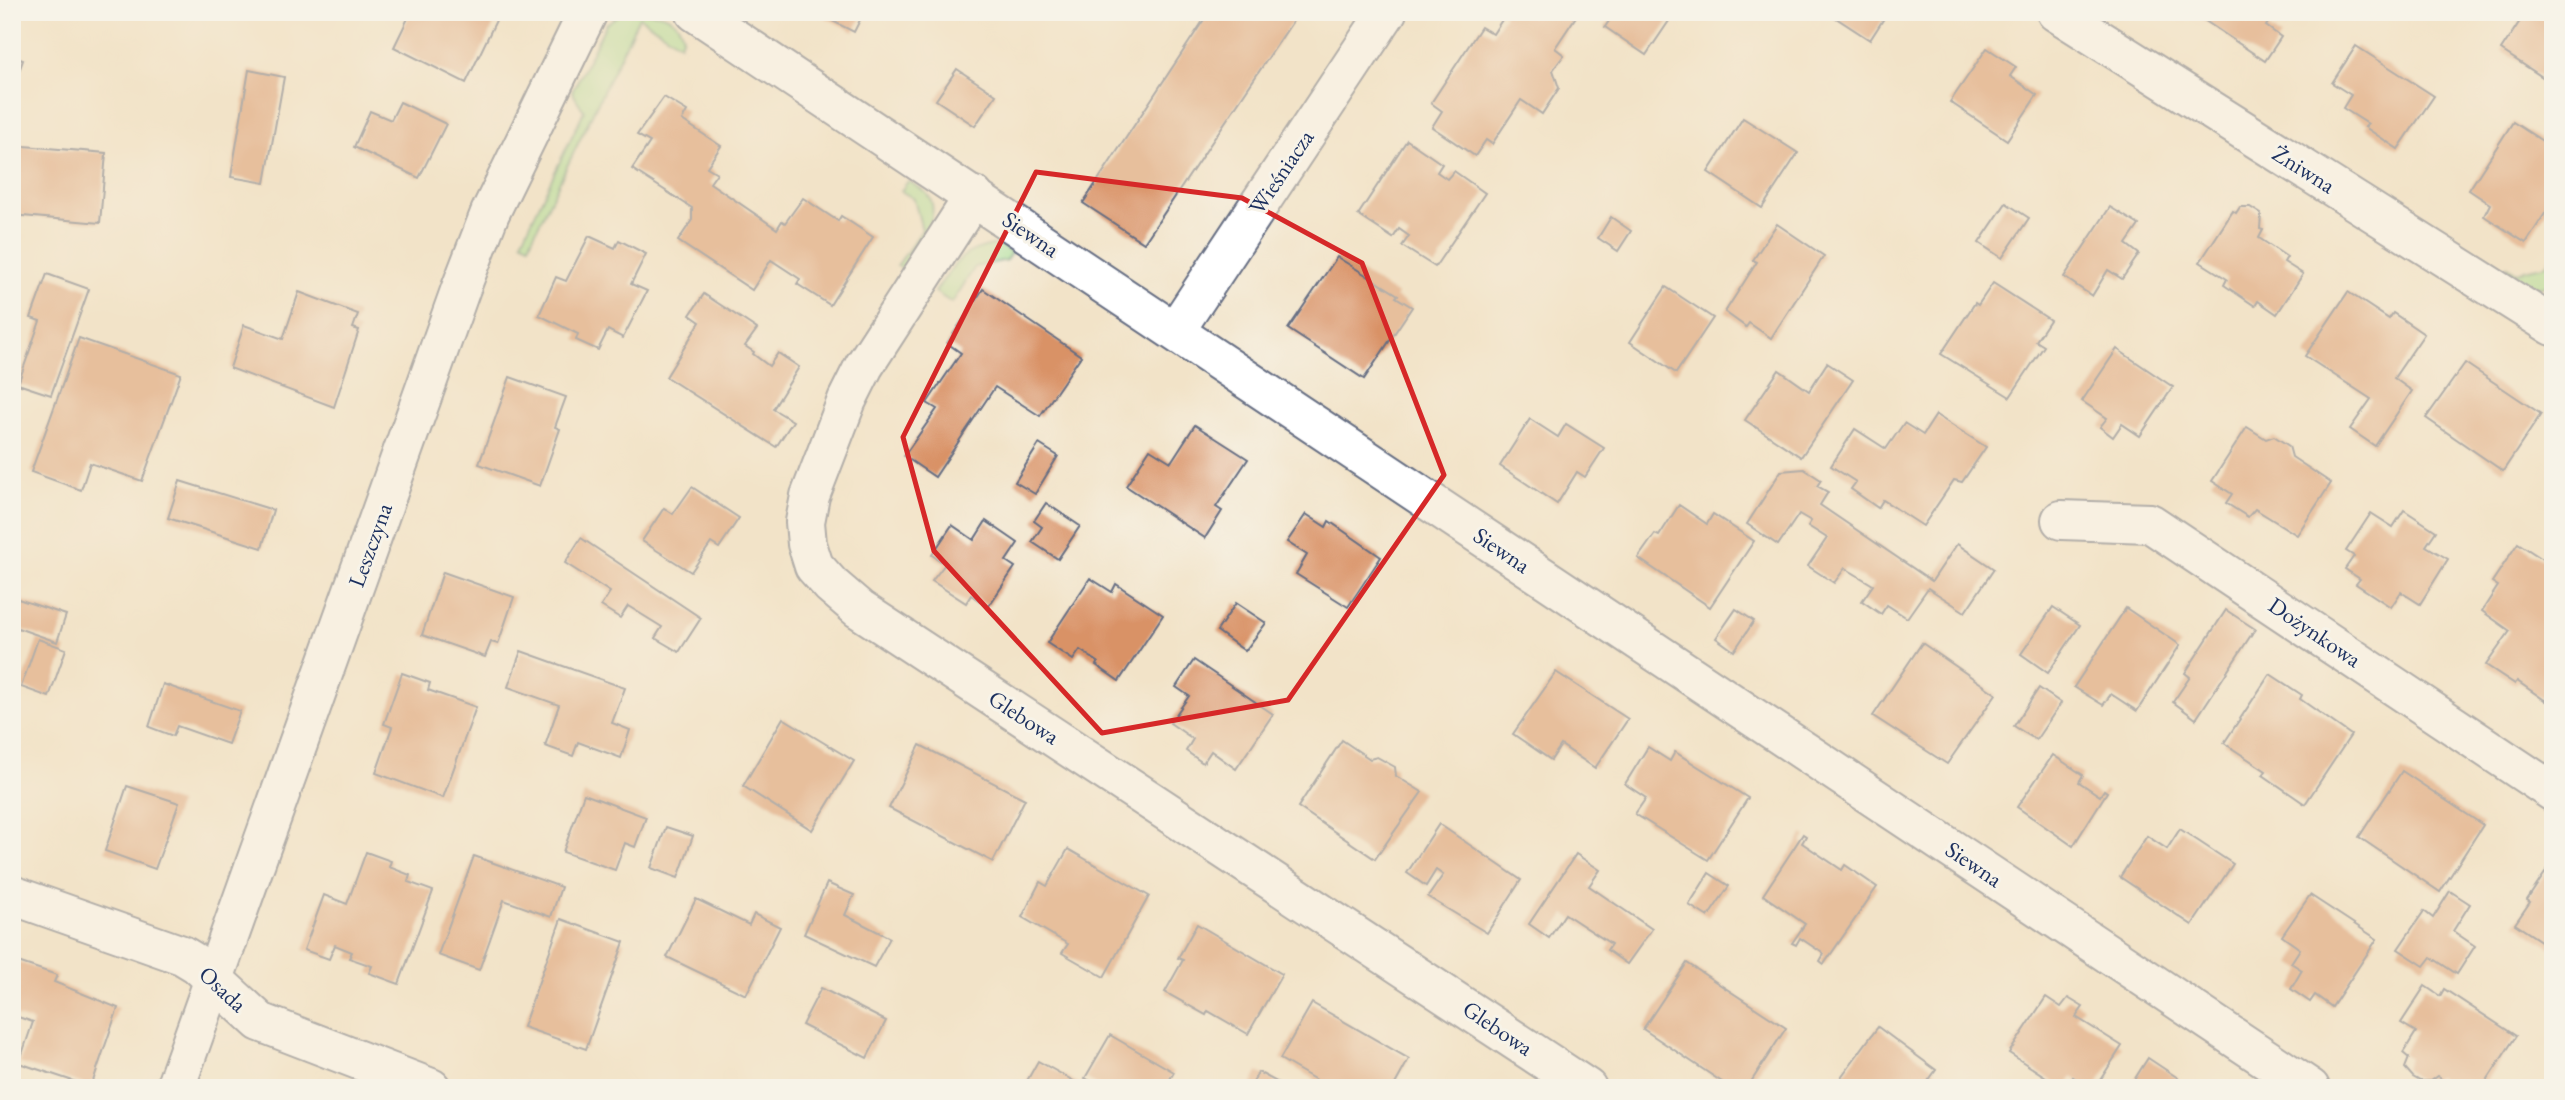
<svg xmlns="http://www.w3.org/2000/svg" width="2565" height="1100" viewBox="0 0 2565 1100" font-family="'EB Garamond',serif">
	<rect width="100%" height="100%" fill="#f7f3e8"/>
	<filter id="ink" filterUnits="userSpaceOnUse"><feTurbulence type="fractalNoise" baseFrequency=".0143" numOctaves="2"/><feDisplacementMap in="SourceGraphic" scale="14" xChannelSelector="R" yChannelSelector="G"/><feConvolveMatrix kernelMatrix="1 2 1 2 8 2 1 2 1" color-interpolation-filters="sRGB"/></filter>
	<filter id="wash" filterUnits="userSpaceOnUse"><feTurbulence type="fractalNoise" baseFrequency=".00686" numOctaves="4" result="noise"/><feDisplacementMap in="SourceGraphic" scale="28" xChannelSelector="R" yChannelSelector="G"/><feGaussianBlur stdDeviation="1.57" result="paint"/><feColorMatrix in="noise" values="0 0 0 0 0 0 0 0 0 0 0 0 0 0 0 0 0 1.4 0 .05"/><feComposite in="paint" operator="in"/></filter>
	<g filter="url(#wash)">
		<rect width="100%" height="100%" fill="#f2e3c8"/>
		<g fill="#a4dd8f" stroke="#608676" stroke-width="2">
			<path d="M 623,12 C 645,12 678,9 683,37 L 680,44 L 639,17 L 529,245 L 522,241 L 584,111 L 572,92 L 606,24 Z"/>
			<path d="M 908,181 C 914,185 923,189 927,194 C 945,215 915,252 904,270 L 897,266 L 922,230 L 914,199 L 901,191 Z"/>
			<path d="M 993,245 L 1002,246 L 1011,253 L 1006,260 L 975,267 L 952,303 L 935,292 C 953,266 959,251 993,245 Z"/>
			<polygon points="2553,254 2553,284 2523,290 2506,279 2507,266 2516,272 2546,265"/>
		</g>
		<g id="blocks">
			<g fill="#d99266">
				<polygon points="411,12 500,12 466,83 394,47"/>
				<polygon points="815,12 864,12 854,32"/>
				<polygon points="1209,12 1299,12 1144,243 1083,203"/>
				<polygon points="1500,12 1579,12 1555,48 1564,55 1553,70 1559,88 1542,114 1521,100 1492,144 1486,140 1475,156 1432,127 1442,111 1431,103 1481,27 1493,34 1505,15"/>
				<polygon points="1615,12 1657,12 1669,21 1646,55 1605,27"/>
				<polygon points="1827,12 1888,12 1870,40"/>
				<polygon points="2192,12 2275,12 2266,26 2281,37 2265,61"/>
				<polygon points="2526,12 2553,12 2553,84 2501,50"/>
				<polygon points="2356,46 2434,96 2398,149 2365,127 2368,124 2343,108 2351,95 2332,83"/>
				<polygon points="1987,48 2016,67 2010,76 2037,95 2007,140 1950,102"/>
				<polygon points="12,56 23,60 13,88 12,88"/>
				<polygon points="957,69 996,95 975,126 936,100"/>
				<polygon points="249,70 284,77 265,183 231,177"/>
				<polygon points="664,97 687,111 682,120 721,146 707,167 717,173 710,183 777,229 782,221 785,223 803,198 838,221 841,216 873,237 830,305 797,284 800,279 771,260 752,290 678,241 692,220 692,208 632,169 650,142 637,135"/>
				<polygon points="400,102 446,124 419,178 354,147 370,111 391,120"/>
				<polygon points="1743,118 1798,153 1762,208 1708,172"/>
				<polygon points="2513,122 2553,148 2553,201 2526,243 2484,216 2490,204 2469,190"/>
				<polygon points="1407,140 1442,164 1437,172 1447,179 1454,171 1485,193 1435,267 1402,246 1409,236 1399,229 1393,238 1358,215"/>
				<polygon points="12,145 106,153 100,223 12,215"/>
				<polygon points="2006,203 2029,218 2002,258 1979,243"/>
				<polygon points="2110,207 2139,225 2126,244 2139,254 2122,279 2108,270 2092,296 2064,277"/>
				<polygon points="2240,207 2250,207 2261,214 2260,229 2263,230 2259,238 2287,257 2284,262 2303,274 2277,314 2258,301 2255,306 2224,285 2227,279 2200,262 2233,211 2236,213"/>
				<polygon points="1611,217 1631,231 1618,251 1598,238"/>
				<polygon points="1777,224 1824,256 1771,338 1749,323 1746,327 1725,312 1757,262 1753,260"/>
				<polygon points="589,236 615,248 619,240 646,254 631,284 647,291 623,338 608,330 598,350 576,340 578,334 539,315 556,277 566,281"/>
				<polygon points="1337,257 1398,295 1396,297 1412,307 1364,379 1288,329"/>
				<polygon points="47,274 89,289 51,395 18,384 40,321 31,318"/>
				<polygon points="1993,283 2050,320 2036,341 2044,346 2010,397 1941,354 1975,303 1978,305"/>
				<polygon points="1666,287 1713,318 1676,373 1630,342"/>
				<polygon points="983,289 1081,356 1040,416 995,387 935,477 904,456 937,409 927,403 961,353 947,343"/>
				<polygon points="299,292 358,314 353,328 359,330 334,407 230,368 244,325 283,339"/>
				<polygon points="2348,292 2389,319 2393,313 2424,334 2394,378 2412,391 2375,446 2350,429 2371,399 2305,356"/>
				<polygon points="704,294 757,329 745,346 754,352 753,354 769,366 778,353 799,367 773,409 793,421 776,447 666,377 700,322 690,315"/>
				<polygon points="79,338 181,374 142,481 90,463 81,490 31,472"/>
				<polygon points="2117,349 2173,387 2140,436 2122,424 2113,437 2100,427 2107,418 2082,401"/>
				<polygon points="1827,363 1853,380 1801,457 1745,420 1779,370 1809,391"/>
				<polygon points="2465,363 2541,414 2503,471 2426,418"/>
				<polygon points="510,377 566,397 555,427 560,429 540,486 479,464"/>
				<polygon points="1936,415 1986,447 1962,482 1954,480 1923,526 1883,500 1878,508 1851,489 1856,482 1831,466 1855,429 1886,449 1904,423 1923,435"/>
				<polygon points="1530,419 1558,437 1566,424 1604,448 1585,477 1577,472 1557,504 1500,466"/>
				<polygon points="1195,425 1248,459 1216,507 1222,511 1205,538 1126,486 1150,449 1171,462"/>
				<polygon points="2247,427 2266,439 2274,436 2289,446 2292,457 2331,483 2297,535 2255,509 2248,517 2226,503 2232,494 2212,481"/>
				<polygon points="1039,444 1058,456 1035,494 1015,482"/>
				<polygon points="1804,469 1821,480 1817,486 1828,492 1820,505 1932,581 1957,544 1994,569 1965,612 1928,588 1907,618 1887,605 1881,614 1862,601 1873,585 1845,568 1834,583 1808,566 1827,538 1808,526 1811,521 1799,514 1778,545 1747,524 1781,471"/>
				<polygon points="180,481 273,510 262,548 168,518"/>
				<polygon points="692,487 739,518 719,548 711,543 691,572 642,541 664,508 673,514"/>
				<polygon points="1046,503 1080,526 1058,559 1032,542 1042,527 1034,521"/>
				<polygon points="1679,505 1707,524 1713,514 1754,541 1710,607 1638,558 1655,534 1659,536"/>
				<polygon points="2404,510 2436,531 2426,546 2448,559 2420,604 2401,592 2391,607 2356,584 2360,579 2345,569 2354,556 2346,551 2371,513 2393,527"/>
				<polygon points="1306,514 1326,527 1329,521 1381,557 1348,607 1296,574 1307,555 1287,542"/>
				<polygon points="986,521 1018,543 1006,561 1015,567 988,607 971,595 966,603 932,581 945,564 932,555 952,525 974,540"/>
				<polygon points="581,538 701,618 679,652 655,638 662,627 628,606 620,618 601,606 610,592 565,563"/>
				<polygon points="2518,543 2553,566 2553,629 2550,634 2553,636 2553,691 2546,701 2517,681 2515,684 2486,665 2510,631 2482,611 2498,586 2492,582"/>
				<polygon points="443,572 514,597 498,644 491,642 485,657 422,635"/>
				<polygon points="1090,578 1112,592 1116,584 1163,615 1119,681 1096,665 1098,662 1080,650 1073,660 1047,643"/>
				<polygon points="12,597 66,615 57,642 12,626"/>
				<polygon points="1236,603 1266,623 1245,651 1217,631"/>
				<polygon points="2053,607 2080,625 2048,673 2021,654"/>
				<polygon points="2126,608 2180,645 2137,711 2111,694 2103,705 2074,687"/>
				<polygon points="1736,609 1754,621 1734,651 1716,638"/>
				<polygon points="2226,610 2255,629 2196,719 2173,702 2190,677 2185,673"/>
				<polygon points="38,639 66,649 49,697 21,687"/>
				<polygon points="1922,643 1996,694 1947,764 1873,716"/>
				<polygon points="521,651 625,688 612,723 630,730 621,758 578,742 573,756 545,746 559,705 508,687"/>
				<polygon points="1194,660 1273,714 1236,769 1211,751 1203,763 1186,751 1193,739 1170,723 1189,696 1176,687"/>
				<polygon points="1556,672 1628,719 1595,768 1561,745 1551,760 1513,734"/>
				<polygon points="402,673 430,683 428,690 476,707 443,798 376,773 392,727 384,724"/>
				<polygon points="2270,674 2302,695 2300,699 2351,735 2305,804 2263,775 2266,771 2224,743"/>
				<polygon points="163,684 240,711 228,744 177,726 173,736 149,727"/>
				<polygon points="2039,688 2061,703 2036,740 2014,726"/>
				<polygon points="783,718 854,761 812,830 743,786"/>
				<polygon points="1342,740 1370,759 1377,757 1395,767 1396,776 1422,792 1375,859 1298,807"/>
				<polygon points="920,745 1025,799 993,862 889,808"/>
				<polygon points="1648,747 1670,761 1675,752 1748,798 1708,860 1635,814 1646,798 1625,784"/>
				<polygon points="2053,755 2083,775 2079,782 2100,796 2104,790 2107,792 2073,846 2017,807"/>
				<polygon points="2402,771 2483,825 2440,892 2359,837"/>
				<polygon points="127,786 179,803 155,869 105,851"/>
				<polygon points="584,794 646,817 635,847 625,843 615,870 563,852"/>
				<polygon points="1439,824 1521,880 1487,933 1428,897 1443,875 1436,870 1426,886 1407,873"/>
				<polygon points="666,827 693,836 678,878 651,868"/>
				<polygon points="2180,829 2233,864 2192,925 2120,877 2147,836 2167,849"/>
				<polygon points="1803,834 1806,836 1802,843 1842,870 1845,865 1877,887 1824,964 1820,961 1824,954 1800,938 1796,945 1792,943 1805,924 1763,895"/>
				<polygon points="1068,849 1149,896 1104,977 1062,953 1068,944 1022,917 1040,882 1047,886"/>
				<polygon points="366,852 391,861 389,867 410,875 408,882 433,891 399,984 369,973 372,966 349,958 352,952 335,945 329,959 304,950 324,895 347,904"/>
				<polygon points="1576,854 1600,870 1589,886 1652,929 1627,964 1607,950 1611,944 1565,914 1549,938 1529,924"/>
				<polygon points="474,856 561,887 551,917 504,900 479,970 438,955"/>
				<polygon points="2553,861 2553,949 2515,924 2530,902 2527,900"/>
				<polygon points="1709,873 1729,886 1708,917 1689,905"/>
				<polygon points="827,883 854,895 845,915 890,938 874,967 804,934"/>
				<polygon points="2450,891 2470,904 2453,931 2475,946 2457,974 2431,957 2424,966 2398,949 2424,911 2433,918"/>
				<polygon points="2310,895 2377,939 2332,1007 2315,995 2310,1002 2291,989 2302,970 2291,963 2300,949 2282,936"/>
				<polygon points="696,899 749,925 754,914 780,927 746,995 667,957"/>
				<polygon points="561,919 624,942 586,1049 523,1027"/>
				<polygon points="1197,924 1282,974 1248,1034 1208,1011 1206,1015 1165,992 1183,960 1178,958"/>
				<polygon points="12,960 57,975 54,982 118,1008 91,1087 19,1063 33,1022 12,1015"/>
				<polygon points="1687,963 1786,1028 1747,1088 1731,1088 1643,1029"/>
				<polygon points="2425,986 2440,996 2444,989 2516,1036 2482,1088 2454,1088 2437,1076 2430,1081 2420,1081 2413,1077 2405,1068 2409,1058 2403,1053 2416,1032 2401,1023"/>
				<polygon points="821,988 886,1021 867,1058 802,1025"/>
				<polygon points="2046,997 2061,1007 2068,998 2083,1007 2076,1017 2122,1046 2095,1088 2090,1088 2073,1077 2066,1088 2063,1088 2009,1053"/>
				<polygon points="1312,1003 1409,1059 1393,1088 1311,1088 1316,1080 1280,1059"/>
				<polygon points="1878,1027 1936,1070 1923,1088 1856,1088 1841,1077"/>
				<polygon points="1110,1035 1174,1072 1165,1088 1103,1088 1085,1078"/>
				<polygon points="2148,1058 2178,1078 2172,1088 2129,1088"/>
				<polygon points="1038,1061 1081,1085 1079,1088 1023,1088"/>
				<polygon points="1258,1072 1277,1082 1273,1088 1250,1088"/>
			</g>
		</g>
	</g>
	<g filter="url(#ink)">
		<use href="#blocks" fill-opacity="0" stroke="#666e83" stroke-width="2"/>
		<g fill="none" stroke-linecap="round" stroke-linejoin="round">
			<g stroke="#666e83" stroke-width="42">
				<g id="minor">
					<polyline points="695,12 2310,1088"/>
					<polyline points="2056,12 2553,326"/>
					<polyline points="974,196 864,366 847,400 810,496 805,522 807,544 814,566 831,585 859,609 1587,1088"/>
					<polyline points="1175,331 1387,12"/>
					<polyline points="2061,520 2150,523 2553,792"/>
					<polyline points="12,895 182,955 197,964 260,1022 431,1088"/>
					<polyline points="175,1088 461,288 490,213 588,12"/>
				</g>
			</g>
			<use href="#minor" stroke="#fff" stroke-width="38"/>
		</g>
	</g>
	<path d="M0 0H2565V1100H0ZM 1036,172 L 1242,198 L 1362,263 L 1444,475 L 1288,700 L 1102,733 L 934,551 L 903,437 Z" fill="#f2e3c8" fill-opacity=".55" fill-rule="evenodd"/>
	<path fill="none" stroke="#d62828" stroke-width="5" stroke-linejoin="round" d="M 1036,172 L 1242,198 L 1362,263 L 1444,475 L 1288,700 L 1102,733 L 934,551 L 903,437 Z"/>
	<g text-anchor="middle" stroke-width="6" stroke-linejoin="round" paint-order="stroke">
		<g font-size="23" fill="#1b2f5e" stroke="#f7f3e8">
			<text transform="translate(2304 169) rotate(32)" y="8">Żniwna</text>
			<text transform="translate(1281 172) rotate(-56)" y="8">Wieśniacza</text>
			<text transform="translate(1031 234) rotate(34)" y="8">Siewna</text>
			<text transform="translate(370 545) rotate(-70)" y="8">Leszczyna</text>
			<text transform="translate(1502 550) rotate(34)" y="8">Siewna</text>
			<text transform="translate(2315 632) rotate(34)" y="8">Dożynkowa</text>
			<text transform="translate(1024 717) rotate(33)" y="8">Glebowa</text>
			<text transform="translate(1974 864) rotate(34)" y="8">Siewna</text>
			<text transform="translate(223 989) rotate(43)" y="8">Osada</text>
			<text transform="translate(1498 1028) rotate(34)" y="8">Glebowa</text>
		</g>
	</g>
	<rect width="2565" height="1100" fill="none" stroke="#f7f3e8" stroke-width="42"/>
</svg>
